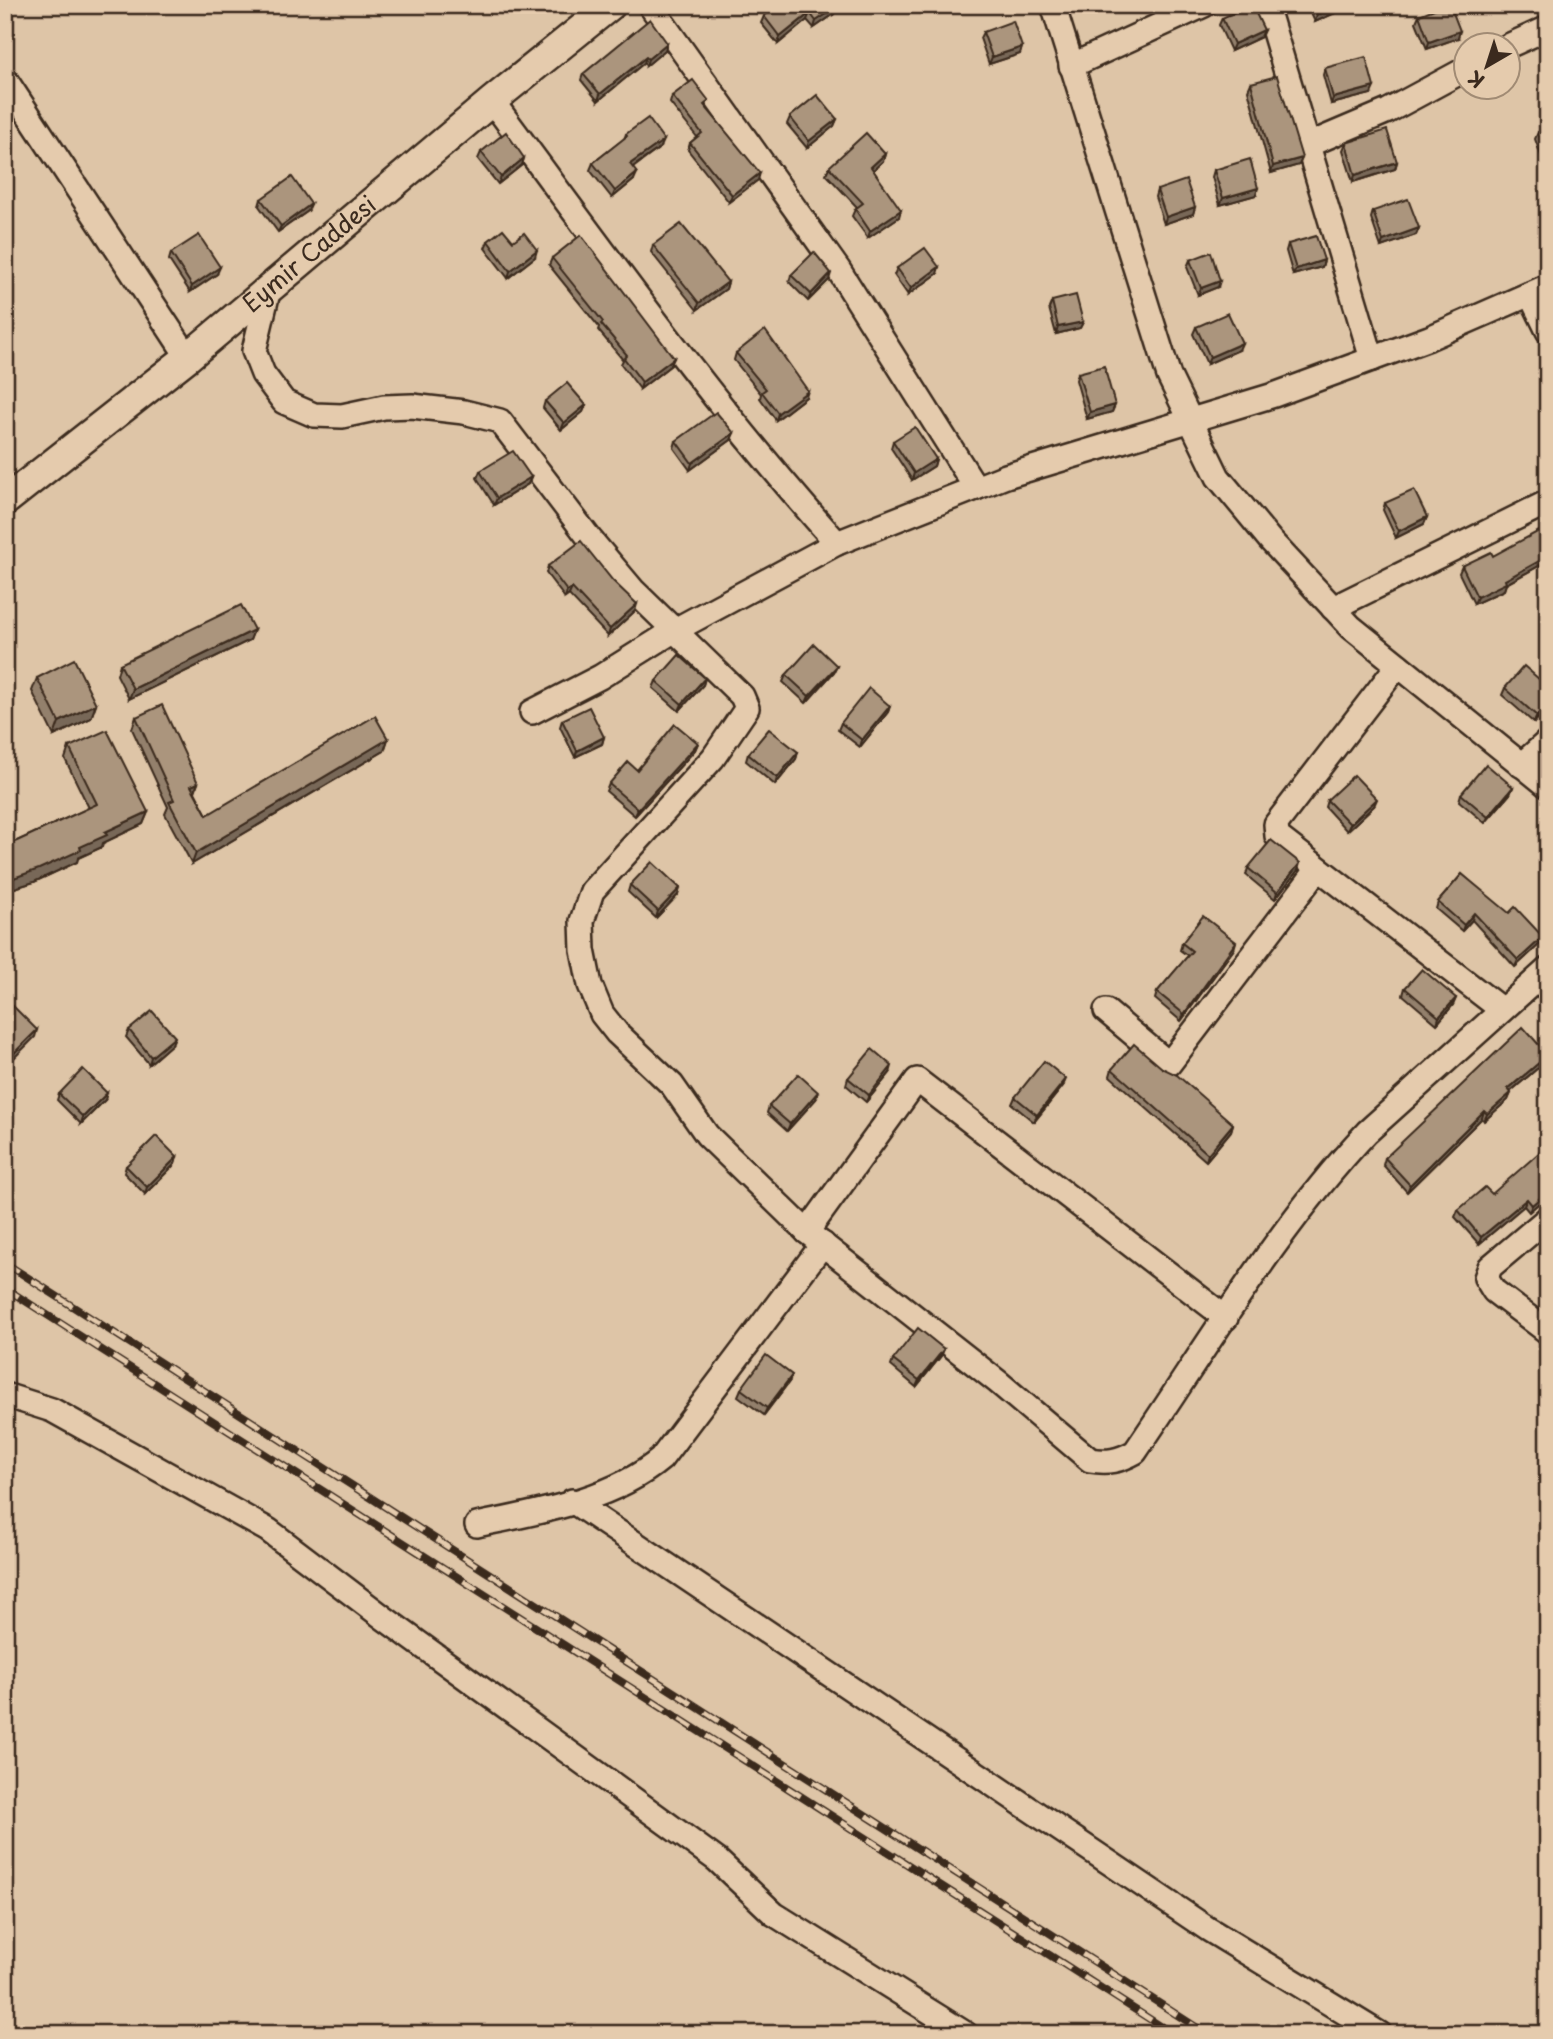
<svg xmlns="http://www.w3.org/2000/svg" width="1553" height="2039" viewBox="0 0 1553 2039" font-family="'Playpen Sans',sans-serif">
	<rect width="100%" height="100%" fill="#dec5a7"/>
	<filter id="ink" filterUnits="userSpaceOnUse"><feTurbulence type="fractalNoise" baseFrequency=".0143" numOctaves="2"/><feDisplacementMap in="SourceGraphic" scale="14" xChannelSelector="R" yChannelSelector="G"/><feConvolveMatrix kernelMatrix="1 2 1 2 8 2 1 2 1" color-interpolation-filters="sRGB"/></filter>
	<g filter="url(#ink)">
		<g fill="none" stroke-linecap="round" stroke-linejoin="round">
			<g stroke="#3b2a1e" stroke-width="28">
				<g id="minor">
					<polyline points="650,5 838,269 976,488"/>
					<polyline points="1053,5 1169,376 1218,477 1271,541 1351,627 1548,786"/>
					<polyline points="1266,5 1372,359"/>
					<polyline points="1508,46 1548,28"/>
					<polyline points="1071,66 1204,5"/>
					<polyline points="5,79 188,357"/>
					<path d="M 492,101 C 604,251 712,404 837,543"/>
					<polyline points="1308,145 1388,111 1466,69"/>
					<path d="M 269,288 L 254,351 L 263,374 L 284,402 L 314,415 L 342,416 L 384,407 L 412,406 L 464,412 L 500,421 L 590,539 L 633,590 L 742,696 L 747,708 L 713,758 L 592,891 L 582,921 L 583,950 L 590,985 L 602,1014 L 617,1033 L 672,1085 L 707,1135 L 807,1232 L 998,1382 L 1090,1460 C 1107,1463 1119,1461 1135,1452 C 1209,1344 1277,1228 1367,1132 L 1548,969"/>
					<polyline points="1530,294 1548,331"/>
					<polyline points="1333,608 1548,502"/>
					<polyline points="1398,665 1276,824 1277,836 1502,1010"/>
					<polyline points="532,712 600,677 675,630 837,543 1006,476 1274,395 1429,338 1548,286"/>
					<polyline points="1521,765 1548,741"/>
					<polyline points="1106,1011 1169,1064 1318,869"/>
					<polyline points="1548,1218 1490,1267 1486,1278 1494,1291 1548,1332"/>
					<polyline points="807,1232 917,1080 1226,1318"/>
					<polyline points="5,1395 52,1410 268,1530 384,1618 717,1860 774,1914 966,2034"/>
					<polyline points="572,1501 1208,1929 1380,2034"/>
					<path d="M 477,1525 C 539,1512 612,1500 661,1459 L 823,1244"/>
				</g>
			</g>
			<g stroke="#3b2a1e" stroke-width="33">
				<g id="major">
					<path id="s1" d="M 5,501 L 188,357 L 492,101 L 611,5"/>
				</g>
			</g>
			<use href="#minor" stroke="#e5cbad" stroke-width="23"/>
			<use href="#major" stroke="#e5cbad" stroke-width="28"/>
			<g stroke="#3b2a1e" stroke-width="8">
				<g id="rail">
					<polyline points="5,1263 1207,2034"/>
					<polyline points="5,1288 1173,2034"/>
				</g>
			</g>
			<use href="#rail" stroke="#e5cbad" stroke-width="5" stroke-dasharray="16" stroke-linecap="butt"/>
		</g>
		<g fill="#93806c" stroke="#3b2a1e" stroke-width="2">
			<polygon points="1307,5 1346,5 1346,8 1315,22"/>
			<polygon points="837,7 834,14 814,28 807,20 778,44 761,23 764,16"/>
			<polygon points="1419,15 1458,38 1427,49 1416,22"/>
			<polygon points="1222,18 1261,37 1231,51 1219,25"/>
			<polygon points="983,32 1022,47 1020,54 989,64 980,38"/>
			<polygon points="667,43 665,50 646,66 644,63 598,101 581,80 583,74"/>
			<polygon points="1325,68 1371,94 1331,104 1323,75"/>
			<polygon points="1251,83 1302,158 1299,165 1271,173 1248,90"/>
			<polygon points="672,96 706,107 758,180 729,202 688,150 690,143 697,137 670,103"/>
			<polygon points="790,117 837,119 834,126 807,148 787,124"/>
			<polygon points="1548,128 1548,171 1547,172 1535,139 1538,132"/>
			<polygon points="626,134 661,147 633,168 634,180 612,198 590,170 593,163 624,139"/>
			<polygon points="1346,143 1397,162 1395,169 1353,182 1343,150"/>
			<polygon points="481,152 524,158 522,165 498,184 478,159"/>
			<polygon points="885,154 883,161 873,170 899,217 868,238 852,216 855,209 857,207 826,174 829,167"/>
			<polygon points="1214,170 1256,195 1220,205 1212,177"/>
			<polygon points="1157,190 1195,207 1193,214 1164,224 1155,197"/>
			<polygon points="261,199 308,211 278,232 259,206"/>
			<polygon points="1373,211 1419,228 1416,235 1381,247 1371,218"/>
			<polygon points="488,241 513,241 535,257 508,278 485,248"/>
			<polygon points="1288,244 1324,260 1322,267 1293,275 1286,251"/>
			<polygon points="653,245 728,282 726,289 697,310 651,252"/>
			<polygon points="171,253 217,274 190,292 169,260"/>
			<polygon points="552,258 671,365 640,389 621,364 623,360 598,330 599,327 549,265"/>
			<polygon points="1190,260 1218,287 1198,295 1187,267"/>
			<polygon points="897,268 937,274 908,295 894,275"/>
			<polygon points="791,275 829,280 808,301 789,282"/>
			<polygon points="1052,301 1083,322 1080,328 1056,334 1049,308"/>
			<polygon points="1196,327 1239,350 1207,364 1193,334"/>
			<polygon points="736,353 806,397 776,420 760,398 761,394 734,360"/>
			<polygon points="1078,373 1115,405 1112,412 1087,419 1076,380"/>
			<polygon points="545,401 586,405 583,412 561,430 543,408"/>
			<polygon points="731,440 690,470 674,448 676,441"/>
			<polygon points="893,441 936,459 934,466 912,480 891,448"/>
			<polygon points="480,471 528,484 494,505 477,478"/>
			<polygon points="1385,503 1427,517 1424,524 1396,538 1383,510"/>
			<polygon points="1548,547 1548,561 1506,584 1504,590 1474,604 1459,573 1462,566 1493,556"/>
			<polygon points="548,566 635,611 608,636 569,595 565,598 546,573"/>
			<polygon points="254,630 250,640 129,699 117,675 120,664"/>
			<polygon points="837,666 834,672 806,703 783,682 786,675"/>
			<polygon points="37,678 96,704 91,718 54,736 32,691"/>
			<polygon points="705,678 703,685 679,711 653,688 656,681"/>
			<polygon points="1548,687 1534,723 1502,695 1505,688"/>
			<polygon points="890,706 888,712 860,747 838,730 841,723"/>
			<polygon points="136,717 198,783 195,792 207,815 388,739 384,751 192,864 165,814 168,807 132,729"/>
			<polygon points="562,720 604,737 602,744 575,757 560,727"/>
			<polygon points="698,743 695,750 635,816 606,791 609,784 637,770"/>
			<polygon points="69,747 148,812 143,824 103,843 102,847 78,858 77,862 34,882 5,891 5,845 17,841 89,808 65,759"/>
			<polygon points="798,752 796,759 775,785 746,761 748,754"/>
			<polygon points="1513,787 1510,794 1485,823 1459,801 1461,794"/>
			<polygon points="1327,800 1374,806 1347,831 1325,807"/>
			<polygon points="1248,868 1298,870 1275,899 1246,875"/>
			<polygon points="1462,874 1540,944 1515,967 1472,920 1462,931 1436,909 1438,902"/>
			<polygon points="630,885 680,888 678,895 656,918 628,892"/>
			<polygon points="1182,943 1234,949 1181,1021 1155,999 1157,992 1188,956 1180,950"/>
			<polygon points="1405,988 1456,998 1453,1005 1437,1024 1403,995"/>
			<polygon points="129,1030 172,1044 149,1064 126,1037"/>
			<polygon points="1548,1055 1545,1062 1510,1092 1511,1093 1508,1100 1484,1121 1482,1118 1407,1192 1383,1165 1385,1158"/>
			<polygon points="1162,1068 1233,1124 1231,1131 1206,1161 1110,1076 1112,1069"/>
			<polygon points="890,1073 866,1102 846,1085 848,1078"/>
			<polygon points="1063,1086 1034,1122 1012,1104 1015,1097"/>
			<polygon points="59,1094 105,1100 81,1124 57,1100"/>
			<polygon points="816,1099 787,1131 767,1113 769,1106"/>
			<polygon points="177,1157 175,1164 145,1194 124,1173 126,1166"/>
			<polygon points="1548,1162 1548,1195 1529,1212 1524,1206 1479,1244 1455,1217 1458,1210 1492,1194"/>
			<polygon points="944,1349 941,1356 916,1387 891,1366 893,1360"/>
			<polygon points="789,1382 764,1415 738,1396 741,1389"/>
		</g>
		<g fill="#786858" stroke="#3b2a1e" stroke-width="2">
			<polygon points="1339,5 1346,5 1346,8 1315,22 1317,15"/>
			<polygon points="837,7 834,14 814,28 816,21"/>
			<polygon points="810,13 807,20 778,44 780,37"/>
			<polygon points="1264,30 1261,37 1231,51 1234,44"/>
			<polygon points="1460,31 1458,38 1427,49 1429,42"/>
			<polygon points="667,43 665,50 646,66 648,59"/>
			<polygon points="1022,47 1020,54 989,64 992,57"/>
			<polygon points="646,57 644,63 598,101 600,94"/>
			<polygon points="1374,87 1371,94 1331,104 1333,98"/>
			<polygon points="837,119 834,126 807,148 809,141"/>
			<polygon points="664,140 661,147 627,171 630,164"/>
			<polygon points="885,154 883,161 869,174 871,167"/>
			<polygon points="524,158 522,165 498,184 501,177"/>
			<polygon points="1302,158 1299,165 1271,173 1273,166"/>
			<polygon points="1397,162 1395,169 1353,182 1355,175"/>
			<polygon points="637,173 634,180 612,198 615,191"/>
			<polygon points="760,173 758,180 729,202 732,195"/>
			<polygon points="1258,188 1256,195 1220,205 1223,198"/>
			<polygon points="311,204 308,211 278,232 281,226"/>
			<polygon points="1195,207 1193,214 1164,224 1166,217"/>
			<polygon points="901,210 899,217 868,238 870,231"/>
			<polygon points="1419,228 1416,235 1381,247 1383,241"/>
			<polygon points="537,250 535,257 508,278 510,271"/>
			<polygon points="1324,260 1322,267 1293,275 1296,269"/>
			<polygon points="220,267 217,274 190,292 192,286"/>
			<polygon points="939,267 937,274 908,295 911,288"/>
			<polygon points="831,273 829,280 808,301 811,294"/>
			<polygon points="1220,281 1218,287 1198,295 1201,288"/>
			<polygon points="728,282 726,289 697,310 699,303"/>
			<polygon points="1083,322 1080,328 1056,334 1058,327"/>
			<polygon points="1242,343 1239,350 1207,364 1210,357"/>
			<polygon points="674,358 671,365 640,389 642,382"/>
			<polygon points="808,391 806,397 776,420 778,413"/>
			<polygon points="586,405 583,412 561,430 564,423"/>
			<polygon points="1115,405 1112,412 1087,419 1090,412"/>
			<polygon points="734,433 731,440 690,470 692,463"/>
			<polygon points="936,459 934,466 912,480 914,473"/>
			<polygon points="531,477 528,484 494,505 497,498"/>
			<polygon points="1427,517 1424,524 1396,538 1399,531"/>
			<polygon points="1548,556 1548,561 1506,584 1504,590 1474,604 1477,597 1505,580"/>
			<polygon points="572,588 569,595 565,598 567,591"/>
			<polygon points="637,604 635,611 608,636 610,629"/>
			<polygon points="254,630 250,640 129,699 133,689"/>
			<polygon points="837,666 834,672 806,703 809,696"/>
			<polygon points="705,678 703,685 679,711 682,704"/>
			<polygon points="96,704 91,718 54,736 59,722"/>
			<polygon points="1548,704 1548,708 1534,723 1537,716"/>
			<polygon points="890,706 888,712 860,747 862,740"/>
			<polygon points="604,737 602,744 575,757 577,751"/>
			<polygon points="388,739 384,751 192,864 196,853"/>
			<polygon points="698,743 695,750 635,816 638,809"/>
			<polygon points="798,752 796,759 775,785 777,778"/>
			<polygon points="198,783 193,795 191,786"/>
			<polygon points="1513,787 1510,794 1485,823 1488,817"/>
			<polygon points="1377,799 1374,806 1347,831 1350,824"/>
			<polygon points="148,812 143,824 103,843 102,847 78,858 77,862 34,882 5,891 5,881 80,847 105,832"/>
			<polygon points="1300,863 1298,870 1275,899 1277,892"/>
			<polygon points="680,888 678,895 656,918 658,911"/>
			<polygon points="1474,913 1472,920 1462,931 1464,925"/>
			<polygon points="1543,937 1540,944 1515,967 1518,960"/>
			<polygon points="1236,942 1234,949 1181,1021 1184,1014"/>
			<polygon points="1456,998 1453,1005 1437,1024 1439,1017"/>
			<polygon points="37,1030 35,1037 5,1067 5,1062"/>
			<polygon points="175,1037 172,1044 149,1064 151,1057"/>
			<polygon points="1548,1055 1545,1062 1505,1096 1508,1089"/>
			<polygon points="892,1066 890,1073 866,1102 869,1095"/>
			<polygon points="1066,1079 1063,1086 1034,1122 1037,1115"/>
			<polygon points="818,1092 816,1099 787,1131 790,1124"/>
			<polygon points="107,1093 105,1100 81,1124 83,1117"/>
			<polygon points="1511,1093 1508,1100 1484,1121 1487,1114"/>
			<polygon points="1484,1111 1482,1118 1407,1192 1410,1185"/>
			<polygon points="1233,1124 1231,1131 1206,1161 1208,1154"/>
			<polygon points="177,1157 175,1164 145,1194 147,1187"/>
			<polygon points="1548,1191 1548,1195 1529,1212 1532,1205"/>
			<polygon points="1527,1199 1524,1206 1479,1244 1481,1237"/>
			<polygon points="944,1349 941,1356 916,1387 919,1380"/>
			<polygon points="792,1375 789,1382 764,1415 767,1408"/>
		</g>
		<g fill="#ab957d" stroke="#3b2a1e" stroke-width="2">
			<polygon points="779,5 836,5 837,7 816,21 810,13 780,37 764,16"/>
			<polygon points="1250,5 1252,5 1264,30 1234,44 1222,18"/>
			<polygon points="1313,5 1339,5 1317,15"/>
			<polygon points="1444,5 1450,5 1460,31 1429,42 1419,15"/>
			<polygon points="650,19 667,43 648,59 646,57 600,94 583,74"/>
			<polygon points="1013,21 1022,47 992,57 983,32"/>
			<polygon points="1366,57 1374,87 1333,98 1325,68"/>
			<polygon points="1277,76 1302,158 1273,166 1251,83"/>
			<polygon points="693,80 709,101 704,105 760,173 732,195 690,143 702,133 672,96"/>
			<polygon points="817,95 837,119 809,141 790,117"/>
			<polygon points="648,118 664,140 630,164 637,173 615,191 593,163 627,136 626,134"/>
			<polygon points="1548,128 1548,159 1538,132"/>
			<polygon points="1387,130 1397,162 1355,175 1346,143"/>
			<polygon points="506,132 524,158 501,177 481,152"/>
			<polygon points="866,133 885,154 871,167 901,210 870,231 855,209 863,203 829,167"/>
			<polygon points="1250,159 1258,188 1223,198 1214,170"/>
			<polygon points="292,177 311,204 281,226 261,199"/>
			<polygon points="1186,180 1195,207 1166,217 1157,190"/>
			<polygon points="1408,199 1419,228 1383,241 1373,211"/>
			<polygon points="681,224 728,282 699,303 653,245"/>
			<polygon points="503,229 513,241 524,233 537,250 510,271 488,241"/>
			<polygon points="199,235 220,267 192,286 171,253"/>
			<polygon points="581,235 674,358 642,382 624,358 627,355 601,324 603,322 552,258"/>
			<polygon points="1316,236 1324,260 1296,269 1288,244"/>
			<polygon points="925,248 939,267 911,288 897,268"/>
			<polygon points="814,252 831,273 811,294 791,275"/>
			<polygon points="1211,252 1220,281 1201,288 1190,260"/>
			<polygon points="1076,295 1083,322 1058,327 1052,301"/>
			<polygon points="1228,313 1242,343 1210,357 1196,327"/>
			<polygon points="765,330 808,391 778,413 762,392 766,389 736,353"/>
			<polygon points="1104,366 1115,405 1090,412 1078,373"/>
			<polygon points="567,383 586,405 564,423 545,401"/>
			<polygon points="716,412 734,433 692,463 676,441"/>
			<polygon points="915,427 936,459 914,473 893,441"/>
			<polygon points="513,451 531,477 497,498 480,471"/>
			<polygon points="1414,490 1427,517 1399,531 1385,503"/>
			<polygon points="1539,531 1548,547 1548,556 1505,580 1506,583 1477,597 1462,566 1491,552 1493,556"/>
			<polygon points="581,541 613,581 637,604 610,629 572,588 567,591 548,566"/>
			<polygon points="241,605 254,630 133,689 120,664"/>
			<polygon points="814,644 837,666 809,696 786,675"/>
			<polygon points="679,655 705,678 682,704 656,681"/>
			<polygon points="74,659 96,704 59,722 37,678"/>
			<polygon points="1524,666 1548,687 1548,704 1537,716 1505,688"/>
			<polygon points="869,688 890,706 862,740 841,723"/>
			<polygon points="162,705 198,783 191,786 207,815 375,716 388,739 196,853 169,802 174,800 136,717"/>
			<polygon points="589,707 604,737 577,751 562,720"/>
			<polygon points="675,724 698,743 638,809 609,784 628,762 637,770"/>
			<polygon points="769,729 798,752 777,778 748,754"/>
			<polygon points="107,730 148,812 105,832 107,835 80,847 81,850 39,869 5,881 5,845 17,841 97,804 69,747"/>
			<polygon points="1486,764 1513,787 1488,817 1461,794"/>
			<polygon points="1354,775 1377,799 1350,824 1327,800"/>
			<polygon points="1271,840 1300,863 1277,892 1248,868"/>
			<polygon points="652,862 680,888 658,911 630,885"/>
			<polygon points="1462,874 1509,913 1515,907 1543,937 1518,960 1474,913 1464,925 1438,902"/>
			<polygon points="1203,916 1236,942 1184,1014 1157,992 1192,951 1182,943"/>
			<polygon points="1422,969 1456,998 1439,1017 1405,988"/>
			<polygon points="7,1000 37,1030 5,1062 5,1001"/>
			<polygon points="152,1011 175,1037 151,1057 129,1030"/>
			<polygon points="1523,1027 1548,1055 1508,1089 1511,1093 1487,1114 1484,1111 1410,1185 1385,1158"/>
			<polygon points="1134,1044 1162,1068 1177,1075 1233,1124 1208,1154 1112,1069"/>
			<polygon points="872,1049 892,1066 869,1095 848,1078"/>
			<polygon points="1044,1061 1066,1079 1037,1115 1015,1097"/>
			<polygon points="83,1069 107,1093 83,1117 59,1094"/>
			<polygon points="798,1074 818,1092 790,1124 769,1106"/>
			<polygon points="156,1136 177,1157 147,1187 126,1166"/>
			<polygon points="1540,1152 1548,1162 1548,1191 1532,1205 1527,1199 1481,1237 1458,1210 1485,1187 1492,1194"/>
			<polygon points="918,1328 944,1349 919,1380 893,1360"/>
			<polygon points="766,1355 792,1375 767,1408 741,1389"/>
		</g>
	</g>
	<g text-anchor="middle" stroke-width="5" stroke-linejoin="round" paint-order="stroke">
		<g font-size="24" fill="#3b2a1e" stroke="#e5cbad">
			<text dy="8" stroke="none"><textPath href="#s1" startOffset="392">Eymir Caddesi</textPath></text>
		</g>
	</g>
	<rect width="1553" height="2039" fill="none" stroke="#e5cbad" stroke-width="28"/>
	<rect x="14" y="14" width="1525" height="2011" fill="none" stroke="#3b2a1e" stroke-width="2.5" filter="url(#ink)"/>
	<g transform="translate(1487 66) rotate(219)"><circle r="33" fill="#e5cbad" stroke="#a18b74" stroke-width="2"/>
	<path d="M0-5L12 26L0 18L-12 26Z" fill="#3b2a1e"/>
	<text y="-10" font-size="19" font-weight="bold" text-anchor="middle" fill="#3b2a1e">K</text>
	</g>
</svg>
